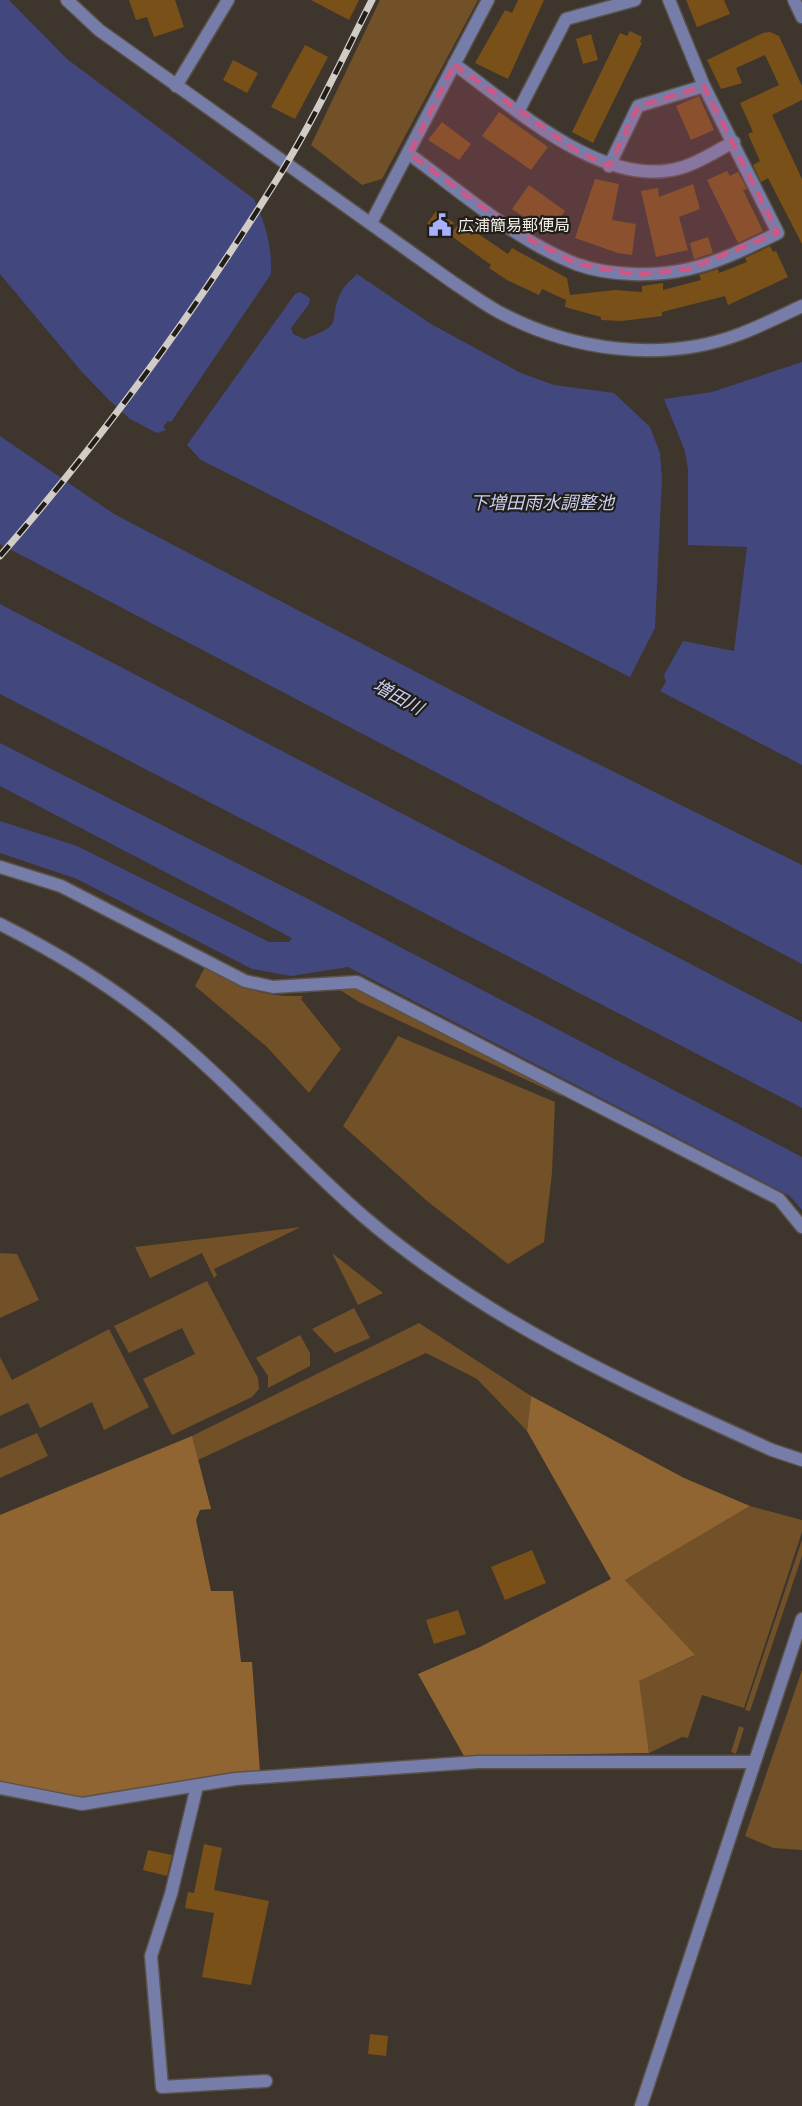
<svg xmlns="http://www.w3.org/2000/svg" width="802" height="2106" viewBox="0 0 802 2106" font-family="Barlow,'Noto Sans JP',sans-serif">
	<rect width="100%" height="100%" fill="#3e352d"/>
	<g fill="#725028">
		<polygon points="380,0 478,0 382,179 362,185 311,145"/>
		<path d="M 205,967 C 244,987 258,997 303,996 L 301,999 L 341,1049 L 309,1093 L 267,1047 L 195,986 Z"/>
		<polygon points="353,987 368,992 562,1093 561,1096 359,1002 340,990"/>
		<polygon points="398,1036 555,1102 552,1173 544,1242 508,1264 427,1201 343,1126"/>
		<polygon points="301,1227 214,1269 217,1275 214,1278 202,1253 150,1278 135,1247"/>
		<polygon points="0,1253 17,1254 39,1300 0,1318"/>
		<polygon points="332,1253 383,1293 358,1305"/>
		<polygon points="207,1281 258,1378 259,1389 252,1397 172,1435 143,1379 195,1354 182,1328 129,1353 114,1326"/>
		<polygon points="354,1308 370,1338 335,1353 312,1329"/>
		<polygon points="419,1323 531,1396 527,1431 477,1379 426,1353 198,1460 192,1436"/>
		<polygon points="109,1329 149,1407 104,1430 92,1402 40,1428 28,1403 0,1416 0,1357 12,1380"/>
		<polygon points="300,1335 310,1353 310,1366 268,1388 268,1376 256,1358"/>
		<polygon points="37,1433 48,1456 0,1478 0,1449"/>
		<polygon points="750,1506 802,1520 802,1532 744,1708 702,1695 688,1738 682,1737 649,1753 638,1681 694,1656 625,1580"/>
		<polygon points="802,1540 802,1556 750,1711 745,1710"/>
		<polygon points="802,1670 802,1850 773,1848 745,1836"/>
		<polygon points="739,1726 744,1728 736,1754 731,1752"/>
	</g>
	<g fill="#916531">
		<polygon points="531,1396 684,1478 750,1506 625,1580 695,1655 639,1681 649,1753 464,1756 418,1674 480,1647 611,1579 527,1431"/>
		<polygon points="192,1436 211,1509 200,1510 196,1520 211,1591 233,1591 241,1662 252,1662 260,1772 85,1799 0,1782 0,1515"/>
	</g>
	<g fill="#42487d">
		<path d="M 0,0 L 9,0 L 67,59 L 254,199 C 266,225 272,246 271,274 L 171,422 L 168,421 L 163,427 L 166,430 L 157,433 L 130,419 L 110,401 L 82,372 L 0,274 Z"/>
		<path d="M 357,274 L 431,324 L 521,373 L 554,385 L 614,393 L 650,427 L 660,453 L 662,478 L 655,628 L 630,677 L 201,460 L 187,445 L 295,294 L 300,292 L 310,298 L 309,304 L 291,328 L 293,334 L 304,339 C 348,323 326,323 341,292 C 345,285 352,279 357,274 Z"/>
		<polygon points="802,362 802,765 660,691 666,682 664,675 683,641 734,651 747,547 688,545 688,469 685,451 664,399 712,392"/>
		<polygon points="0,436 114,514 493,712 802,865 802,964 0,544"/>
		<polygon points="0,604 802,1022 802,1108 0,694"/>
		<polygon points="0,743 310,900 802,1157 802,1210 790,1196 348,967 291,976 252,969 77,879 0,853 0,821 77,846 269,942 289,942 292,938 0,786"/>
	</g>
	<g fill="#7a5019">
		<polygon points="129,0 175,0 184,27 154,37 147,17 136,20"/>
		<polygon points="311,0 359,0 349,20"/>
		<polygon points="518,0 544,0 508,79 475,63 505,10 512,13"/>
		<polygon points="686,0 724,0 730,14 697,27"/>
		<polygon points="630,31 642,37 640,42 642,43 593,143 572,132 620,33 627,36"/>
		<polygon points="770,32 779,36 802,86 802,100 772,115 802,179 802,244 768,178 761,182 753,165 760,161 748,134 753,132 740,103 779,85 765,55 736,68 742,83 721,89 707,60 763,33"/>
		<polygon points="591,34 598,60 583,64 576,39"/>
		<polygon points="305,45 328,57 295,119 271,107"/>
		<polygon points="233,60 258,73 247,93 223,80"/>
		<polygon points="699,96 714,130 691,140 676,106"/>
		<polygon points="499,112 548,147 531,170 482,136"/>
		<polygon points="442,122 471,144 459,160 428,140"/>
		<polygon points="727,171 730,176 738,172 747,189 743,190 763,231 738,243 707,180"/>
		<polygon points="595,179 619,184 612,220 636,224 632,255 618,253 575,238"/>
		<polygon points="693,184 700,209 679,217 688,250 656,257 641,191 658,188 659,197"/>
		<polygon points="529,185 565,211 548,234 512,209"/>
		<polygon points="436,211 454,223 444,237 427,224"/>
		<polygon points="463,218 479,230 477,233 508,254 512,248 567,278 570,295 615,290 642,292 642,286 663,283 663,290 701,280 699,275 718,269 719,273 747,262 745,258 770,246 773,252 776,251 788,277 728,305 725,296 662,312 662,316 622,321 601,320 601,317 565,307 566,300 542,289 539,295 507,280 489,268 491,265 450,235"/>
		<polygon points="708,237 713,253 694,259 690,243"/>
		<polygon points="532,1550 546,1583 505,1600 491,1567"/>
		<polygon points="458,1610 466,1634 434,1644 426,1620"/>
		<polygon points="204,1844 222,1848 214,1890 269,1901 251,1985 202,1977 214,1913 185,1908 188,1892 194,1893"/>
		<polygon points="148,1850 172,1855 167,1876 143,1870"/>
		<polygon points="370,2034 388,2036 386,2056 368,2054"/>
	</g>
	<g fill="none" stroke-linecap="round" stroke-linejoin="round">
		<g stroke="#5a524a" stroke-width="15">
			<g id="minor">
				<path d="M 454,64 C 514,107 603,190 680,168 C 699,163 717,150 734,142"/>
				<polyline points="519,110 566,19 635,0"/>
				<path d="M 409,154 C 461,192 515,240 576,264 C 609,276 655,277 689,269 C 720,262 749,247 778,233 L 704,86 L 669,0"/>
				<polyline points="609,166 638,106 704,86"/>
				<polyline points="371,223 488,0"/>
				<polyline points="0,867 61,886 245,981 273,987 357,982 779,1199 802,1227"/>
				<polyline points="197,1786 171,1894 151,1956 162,2087 266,2081"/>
				<polyline points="0,1788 82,1804 235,1779 478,1762 754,1762"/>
			</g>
		</g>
		<g stroke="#5a524a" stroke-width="15">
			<g id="tertiary">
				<path d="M 67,0 L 99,30 L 451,281 C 466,291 481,302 497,311 C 569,350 661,364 740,334 C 761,326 781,316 802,306"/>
				<polyline points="794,0 802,17"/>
				<polyline points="176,86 228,0"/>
				<path d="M 0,924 C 58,953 113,987 163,1028 C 234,1086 294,1156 363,1216 C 484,1320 628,1385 772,1450 L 802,1460"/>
				<polyline points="641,2106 802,1619"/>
			</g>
		</g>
		<use href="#minor" stroke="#767da8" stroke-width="12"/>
		<use href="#tertiary" stroke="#767da8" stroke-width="12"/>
		<g stroke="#d1ccc5" stroke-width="7">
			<path id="rail" d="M 0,556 C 103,438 196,310 279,176 C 314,120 342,59 372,0"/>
		</g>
		<use href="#rail" stroke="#211e1a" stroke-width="4.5" stroke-dasharray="14" stroke-linecap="butt"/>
	</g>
	<path fill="#d05784" fill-opacity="0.2" stroke="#d05784" stroke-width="4.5" stroke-dasharray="12 8" stroke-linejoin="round" d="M 454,64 L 577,151 L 609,166 L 638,106 L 704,86 L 778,233 L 689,269 L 637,275 L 577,264 L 521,235 L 409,154 Z"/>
	<defs>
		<g id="civic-bare" transform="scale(1.8)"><path d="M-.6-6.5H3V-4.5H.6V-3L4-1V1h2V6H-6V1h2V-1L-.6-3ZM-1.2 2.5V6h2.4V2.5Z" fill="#a7b1fc" stroke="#211e1a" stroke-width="2.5" paint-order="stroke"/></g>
	</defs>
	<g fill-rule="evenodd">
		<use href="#civic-bare" x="440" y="225"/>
	</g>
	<g text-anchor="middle" stroke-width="4.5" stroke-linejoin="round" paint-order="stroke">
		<g font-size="16" fill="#f0ebe5" stroke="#211e1a" text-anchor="start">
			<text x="458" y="231">広浦簡易郵便局</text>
		</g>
		<g font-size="18" font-style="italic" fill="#c9cff1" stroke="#211e1a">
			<text x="542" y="509">下増田雨水調整池</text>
			<text transform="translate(398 697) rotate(29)" y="6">増田川</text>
		</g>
	</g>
</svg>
